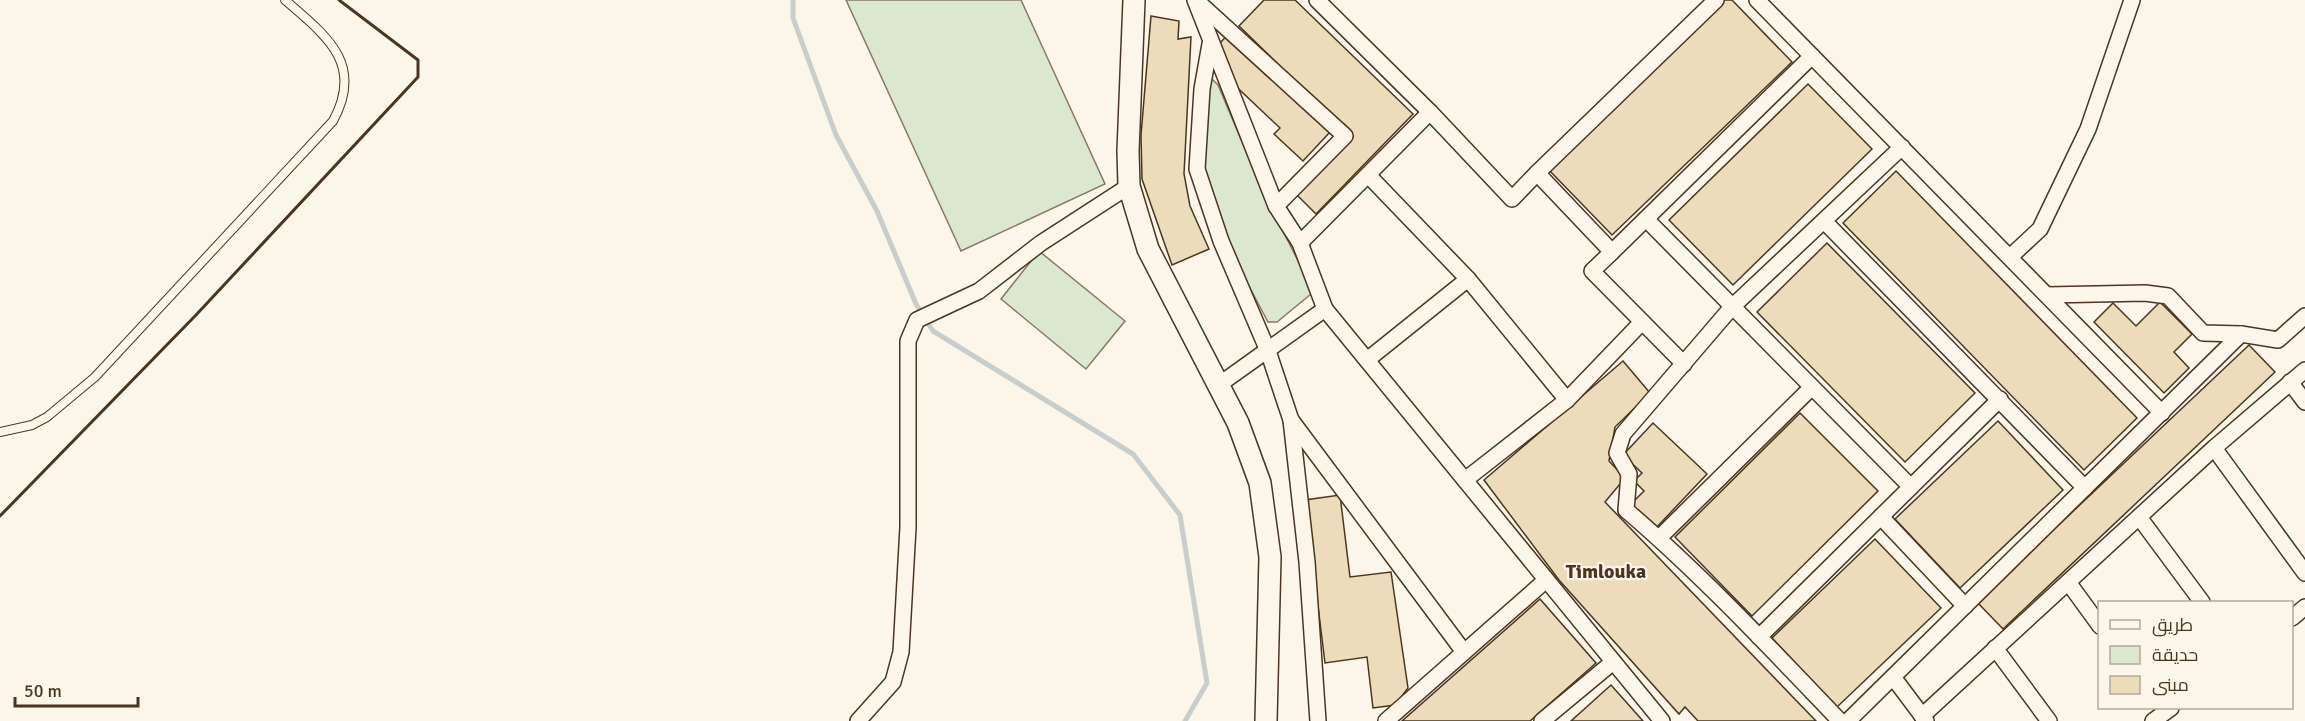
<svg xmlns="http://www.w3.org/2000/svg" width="2305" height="721" viewBox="0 0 2305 721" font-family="Signika,Cairo,sans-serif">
	<rect width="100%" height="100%" fill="#fbf6e9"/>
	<g fill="#dce7d0" stroke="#887966" stroke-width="1.5">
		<polygon points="846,0 1021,0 1105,184 961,251"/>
		<polygon points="1211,78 1218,85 1265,196 1311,286 1311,294 1277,322 1268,322 1242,273 1201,172 1208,81"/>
		<polygon points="1039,251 1125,321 1086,369 1001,299"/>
	</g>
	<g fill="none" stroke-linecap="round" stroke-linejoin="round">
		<polyline stroke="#c9cecd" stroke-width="5" points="793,0 793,18 836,135 877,211 916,304 933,331 1133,454 1180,515 1207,683 1185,721"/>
	</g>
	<g fill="#ecdcbc" stroke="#4a3520" stroke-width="1.5">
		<polygon points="1264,0 1295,0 1413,114 1316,214 1297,195 1353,137 1239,26"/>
		<polygon points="1724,0 1732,0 1792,62 1612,235 1548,169"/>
		<polygon points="1151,16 1179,21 1178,39 1191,37 1184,174 1190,206 1209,249 1172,265 1142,179 1141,135"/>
		<polygon points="1228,34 1330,132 1303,161 1274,134 1280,128 1224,75 1215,49"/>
		<polygon points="1808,84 1872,149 1733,285 1669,220"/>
		<polygon points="1896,171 2137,418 2084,470 1843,223"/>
		<polygon points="1827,243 1975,393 1905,462 1757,312"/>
		<polygon points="2160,302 2192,334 2174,352 2189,368 2164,393 2094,322 2113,303 2136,326"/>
		<polygon points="2249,345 2275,372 2003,629 1977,602"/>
		<polygon points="1623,361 1650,393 1615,427 1609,461 1625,478 1605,502 1816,721 1698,721 1685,707 1679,714 1559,580 1484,480"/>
		<polygon points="1800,413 1878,491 1752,616 1675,537"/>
		<polygon points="1998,421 2063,490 1960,588 1895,519"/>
		<polygon points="1653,423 1707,474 1655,529 1630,505 1644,491 1634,481 1642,473 1623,455"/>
		<polygon points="1340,495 1350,577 1391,572 1408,688 1395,705 1373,708 1367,657 1325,663 1305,500"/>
		<polygon points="1875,539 1941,608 1837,707 1772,638"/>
		<polygon points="1540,599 1596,663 1530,721 1402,721"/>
		<polygon points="1611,685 1643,721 1571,721"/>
	</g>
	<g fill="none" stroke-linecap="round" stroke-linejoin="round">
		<g stroke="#4a3520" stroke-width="10">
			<path id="lane" d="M 0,432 L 32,425 L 47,417 L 95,377 L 333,121 C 365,63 325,35 285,0"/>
		</g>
		<g stroke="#4a3520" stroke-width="18">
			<g id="street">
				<polyline points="1195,0 1276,206 1300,243 1325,309 1662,721"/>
				<polyline points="1317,0 1430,112"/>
				<polyline points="1757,0 2162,413"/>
				<polyline points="1198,2 1345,136 1276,206"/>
				<polyline points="1210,44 1202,89 1197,169 1221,241 1268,351 1291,420 1307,562 1318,721"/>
				<polyline points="1369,176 1468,279"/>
				<polyline points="1646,219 1911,487"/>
				<polyline points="1824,221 2085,488"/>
				<polyline points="1300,243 1430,112 1512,199 1537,173"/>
				<polyline points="1612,252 1812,56"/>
				<polyline points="2010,257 2040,229 2088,129 2132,0"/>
				<polyline points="2047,295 2145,293 2168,296 2203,333 2241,334 2278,340 2305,316"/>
				<polyline points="1367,360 1468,279 1567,400"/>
				<polyline points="1684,364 1592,271 1612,252 1537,173 1716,0"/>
				<polyline points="2290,382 2305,402"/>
				<polyline points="1220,384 1325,309"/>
				<polyline points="1291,420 1464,652"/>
				<polyline points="2214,448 2305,573"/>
				<polyline points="1465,480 1567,400 1642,322"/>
				<polyline points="1881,517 1965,606"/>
				<polyline points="2139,517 2202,602"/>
				<polyline points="1659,538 1812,387"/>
				<polyline points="2068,582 2100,626"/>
				<polyline points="2292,618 2305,607"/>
				<polyline points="1759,637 2000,399"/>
				<polyline points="1995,648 2049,721"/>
				<polyline points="1893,677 1926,721"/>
				<polyline points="1922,716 2214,448 2305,370"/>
				<polyline points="858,721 893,682 901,652 908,527 908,341 917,320 979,291 1041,243 1129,186"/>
				<polyline points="1386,721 1546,580"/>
				<polyline points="1542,721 1613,662"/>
				<path d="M 1840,721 C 1771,649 1702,575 1626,510 L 1629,474 L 1617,453 L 1623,434 L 1732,307 L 1902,147"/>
				<polyline points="1848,721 2241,334"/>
				<polyline points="2153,721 2171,708"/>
			</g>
		</g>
		<g stroke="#4a3520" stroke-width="24">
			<polyline id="secondary" points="1134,0 1128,151 1129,186 1148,249 1238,423 1260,483 1270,557 1266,721"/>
		</g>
		<use href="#lane" stroke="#fbf6e9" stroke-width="8"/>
		<use href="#street" stroke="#fbf6e9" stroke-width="15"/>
		<use href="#secondary" stroke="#fbf6e9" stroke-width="21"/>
		<polyline stroke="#4a3520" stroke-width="3" points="0,516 196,315 418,77 418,60 339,0"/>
	</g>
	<g text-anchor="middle" stroke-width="4.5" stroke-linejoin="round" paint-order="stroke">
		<g font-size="20" font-weight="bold" fill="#4a3520" stroke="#fbf6e9">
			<text x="1606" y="578">Timlouka</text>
		</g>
	</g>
	<rect x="2098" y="601" width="195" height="108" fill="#fbf6e9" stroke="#b4a999" stroke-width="1.5"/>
	<rect x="2110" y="620" width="30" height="9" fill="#fbf6e9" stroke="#b4a999" stroke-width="1.5"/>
	<text x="2152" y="631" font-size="18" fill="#4a3520">طريق</text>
	<rect x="2110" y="646" width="30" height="18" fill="#dce7d0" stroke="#b4a999" stroke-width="1.5"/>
	<text x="2152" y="661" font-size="18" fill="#4a3520">حديقة</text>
	<rect x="2110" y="676" width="30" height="18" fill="#ecdcbc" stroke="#b4a999" stroke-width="1.5"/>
	<text x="2152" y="691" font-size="18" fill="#4a3520">مبنى</text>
	<path d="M15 697v9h123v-9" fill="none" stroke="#4a3520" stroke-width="3"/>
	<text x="24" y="697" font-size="18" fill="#4a3520" stroke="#fbf6e9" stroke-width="4.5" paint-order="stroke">50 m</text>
</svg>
